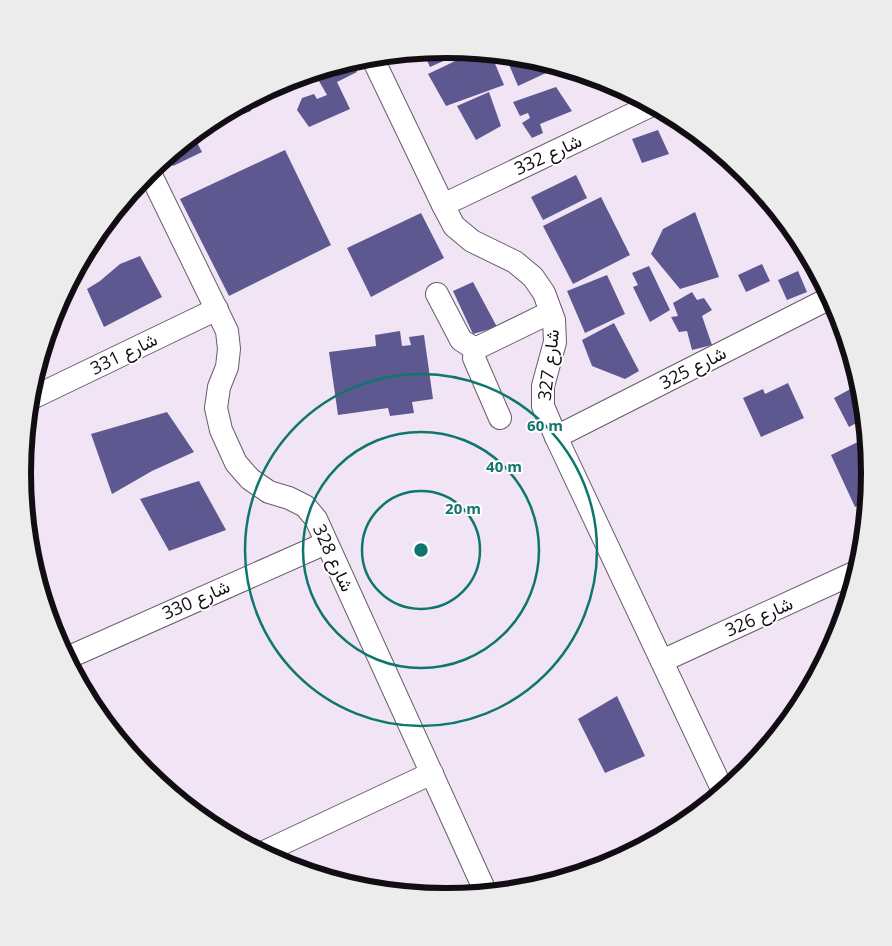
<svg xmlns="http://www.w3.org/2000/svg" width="892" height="946" viewBox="0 0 892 946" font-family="'Open Sans',Vazirmatn,sans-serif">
	<rect width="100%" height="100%" fill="#f1e4f4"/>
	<g fill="#5e5891">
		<polygon points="446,50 466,51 430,67 423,52"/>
		<polygon points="474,52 491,54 504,85 446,106 428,74"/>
		<polygon points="505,55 529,58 559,67 518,86"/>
		<polygon points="352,62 357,72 337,82 350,109 309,127 297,110 302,98 314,94 317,99 327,95 319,81"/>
		<polygon points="556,87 572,111 540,124 543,133 532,138 522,123 530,118 528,113 520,116 513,102"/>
		<polygon points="489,92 501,126 476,140 457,106"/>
		<polygon points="247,102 251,111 198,131 211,121"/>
		<polygon points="658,130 669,154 642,163 632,139"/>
		<polygon points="193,135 202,152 173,166 167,156"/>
		<polygon points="285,150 331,245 229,296 180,199"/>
		<polygon points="576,175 587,198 543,220 531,197"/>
		<polygon points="601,197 630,255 573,284 543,226"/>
		<polygon points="695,212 719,277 680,289 651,254 663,229"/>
		<polygon points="421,213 444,258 371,297 347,248"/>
		<polygon points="140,256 162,297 104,327 87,289 100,281 120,264"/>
		<polygon points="762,264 770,281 746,292 738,275"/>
		<polygon points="649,266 670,310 650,322 633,287 638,285 632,273"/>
		<polygon points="798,271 807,292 787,300 778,280"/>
		<polygon points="607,275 625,314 585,333 567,291"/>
		<polygon points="473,282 497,327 473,334 453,291"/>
		<polygon points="70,283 75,294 61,300"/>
		<polygon points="692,292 697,300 704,298 712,310 702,316 712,345 692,350 687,331 679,332 671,317 678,316 673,303"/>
		<polygon points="614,323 639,371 625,379 592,366 582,340"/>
		<polygon points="843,329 855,370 853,371 837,331"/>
		<polygon points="400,331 402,346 411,345 409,337 424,335 433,399 412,402 414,413 390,416 388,408 338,415 329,352 376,346 375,335"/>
		<polygon points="788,383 804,418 761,437 743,398 763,389 765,394"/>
		<polygon points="856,386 862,398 864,419 849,427 834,398"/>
		<polygon points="167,412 194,452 152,471 112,494 91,434"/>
		<polygon points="866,438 869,473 867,501 855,507 831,455"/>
		<polygon points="199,481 226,530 169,551 140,499"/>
		<polygon points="617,696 645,756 605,773 578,719"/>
	</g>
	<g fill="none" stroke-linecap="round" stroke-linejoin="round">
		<g stroke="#675c69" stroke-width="24">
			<g id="minor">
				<polyline points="372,57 443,205 454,226 472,241 515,262 533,277 544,293 554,320 555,342 543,386 543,406 556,437 723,791"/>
				<polyline points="149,171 227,331 229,349 227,367 219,387 216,408 221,430 236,463 250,479 269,492 289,498 305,506 316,519 486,893"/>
				<polyline points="443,205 652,105"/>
				<polyline points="437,294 461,340 475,349 551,312"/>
				<polyline points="475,349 474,358 500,418"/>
				<polyline points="30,399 217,309"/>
				<polyline points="556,437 830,298"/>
				<polyline points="67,658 326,543"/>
				<polyline points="662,661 856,572"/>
				<polyline points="262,853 432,773"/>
			</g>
		</g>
		<use href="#minor" stroke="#fff" stroke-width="22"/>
	</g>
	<g fill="none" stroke="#0f766e" stroke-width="2.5">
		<circle cx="421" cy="550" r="59"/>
		<circle cx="421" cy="550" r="118"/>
		<circle cx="421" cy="550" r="176"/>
	</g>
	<g text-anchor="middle" stroke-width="4" stroke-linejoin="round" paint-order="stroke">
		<g font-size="18" fill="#120d13" stroke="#fff">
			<text transform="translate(548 155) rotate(-25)" y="6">شارع 332</text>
			<text transform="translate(124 354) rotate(-26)" y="6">شارع 331</text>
			<text transform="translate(549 365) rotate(-83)" y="6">شارع 327</text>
			<text transform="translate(693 368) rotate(-27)" y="6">شارع 325</text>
			<text transform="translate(333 558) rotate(65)" y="6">شارع 328</text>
			<text transform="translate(196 600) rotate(-24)" y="6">شارع 330</text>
			<text transform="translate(759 617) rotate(-24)" y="6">شارع 326</text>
		</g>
	</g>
	<path d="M0 0H892V946H0ZM31 473a415 415 0 1 1 830 0a415 415 0 1 1-830 0Z" fill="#ececec" fill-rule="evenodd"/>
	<path fill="none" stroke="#120d13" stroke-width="6" d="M31 473a415 415 0 1 1 830 0a415 415 0 1 1-830 0Z"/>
	<circle cx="421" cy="550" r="8" fill="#0f766e" stroke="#fff" stroke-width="2.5"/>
	<g font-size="15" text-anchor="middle" font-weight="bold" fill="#0f766e" stroke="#fff" stroke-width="4" stroke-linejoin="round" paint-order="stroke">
		<text x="545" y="431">60 m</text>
		<text x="504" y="472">40 m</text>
		<text x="463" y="514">20 m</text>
	</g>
</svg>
